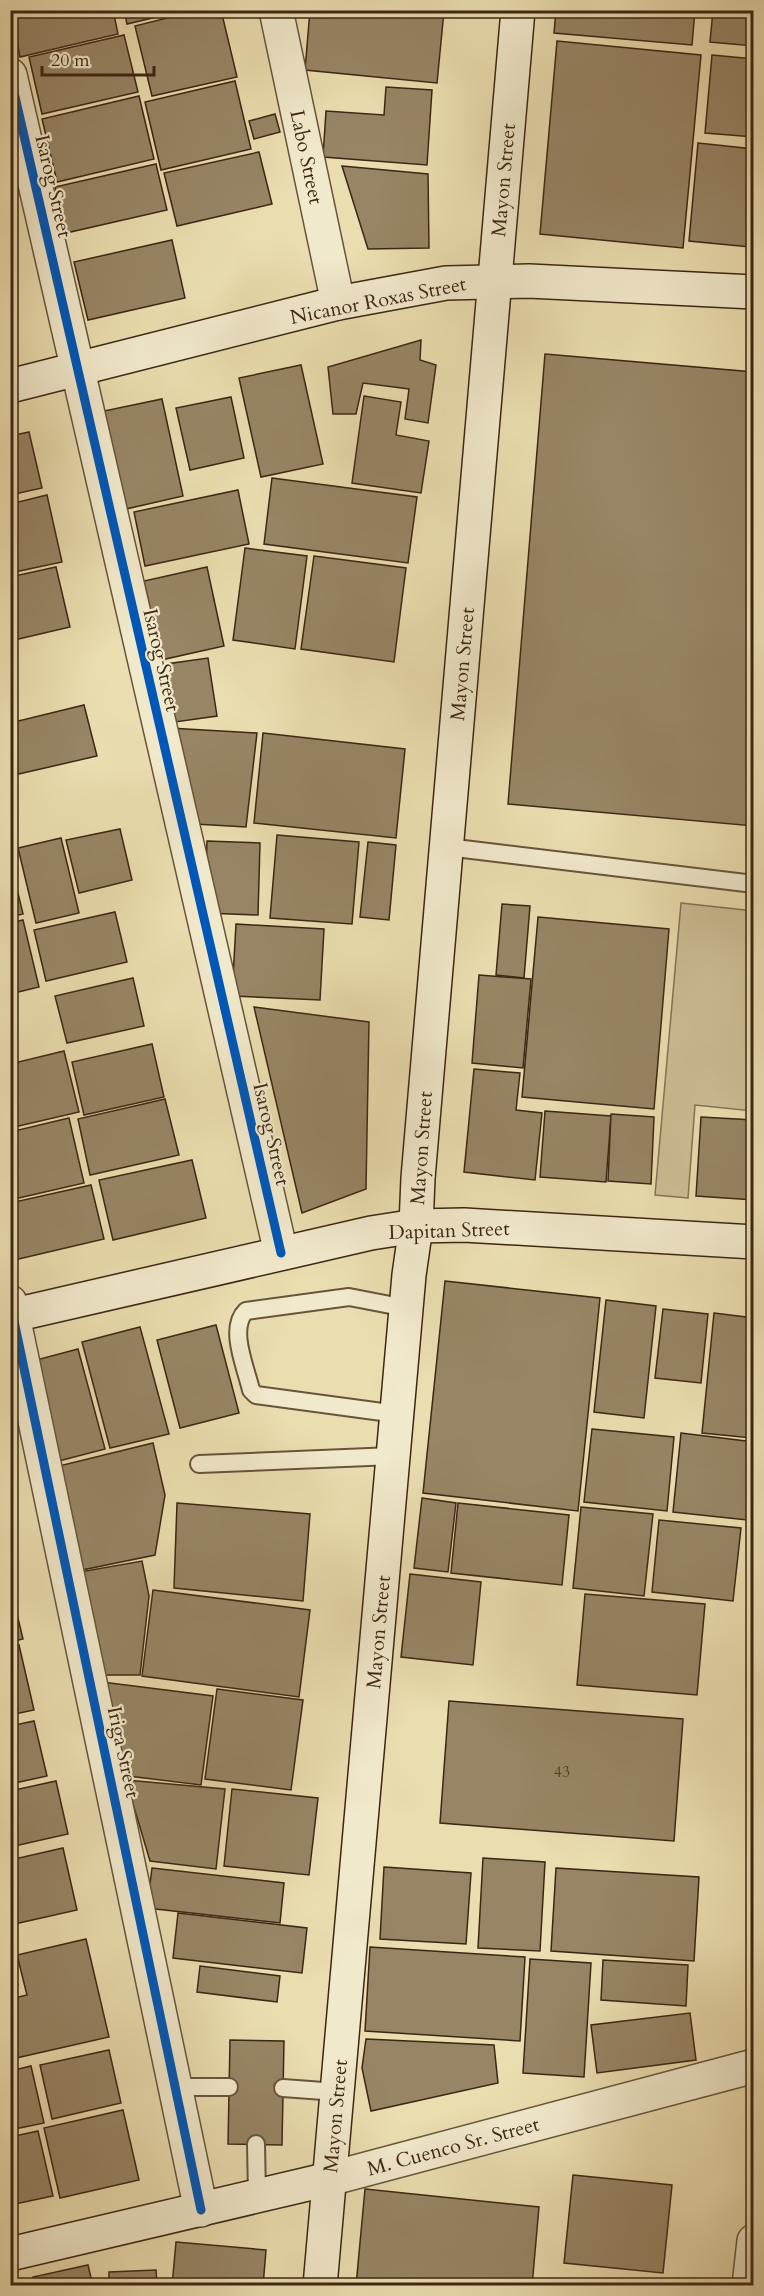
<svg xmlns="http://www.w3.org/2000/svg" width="764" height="2296" viewBox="0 0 764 2296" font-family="Cardo,serif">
	<rect width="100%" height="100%" fill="#eaddaf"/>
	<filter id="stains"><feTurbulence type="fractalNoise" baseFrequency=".00333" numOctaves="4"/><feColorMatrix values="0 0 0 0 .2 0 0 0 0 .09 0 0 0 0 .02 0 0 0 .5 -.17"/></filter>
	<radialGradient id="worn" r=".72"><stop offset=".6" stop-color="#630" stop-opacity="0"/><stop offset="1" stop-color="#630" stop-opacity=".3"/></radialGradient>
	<polygon fill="#cdbe95" stroke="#857254" stroke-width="1.5" points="681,903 754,911 753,1111 695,1105 688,1198 655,1195"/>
	<g fill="#978565" stroke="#3d2614" stroke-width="1.5">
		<polygon points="10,10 113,10 118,34 20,57"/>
		<polygon points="124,10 186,10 127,24"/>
		<polygon points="199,10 221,10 237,77 152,96 135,26"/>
		<polygon points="310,10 444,11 437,83 305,70"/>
		<polygon points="556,10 695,10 692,45 554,33"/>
		<polygon points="713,10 754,10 754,46 710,42"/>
		<polygon points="124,35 138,92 42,114 29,57"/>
		<polygon points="557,41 701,55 683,248 540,234"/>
		<polygon points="712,55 754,59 754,137 705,133"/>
		<polygon points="235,81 251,149 161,170 145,102"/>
		<polygon points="386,87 432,90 427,165 323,157 326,111 384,115"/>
		<polygon points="139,96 154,159 57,182 42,119"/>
		<polygon points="275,114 280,132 254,139 249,121"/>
		<polygon points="698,143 754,149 750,247 689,241"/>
		<polygon points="259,152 272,204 177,226 164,173"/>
		<polygon points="156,164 167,210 66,233 55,187"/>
		<polygon points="342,166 428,174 429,248 368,249"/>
		<polygon points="172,240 185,298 88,320 74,262"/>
		<polygon points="421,340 420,360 436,365 428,423 405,419 409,389 363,383 356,414 333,414 328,367"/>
		<polygon points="545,354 754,372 754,826 508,804"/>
		<polygon points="301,365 323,464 261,477 239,378"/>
		<polygon points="364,396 401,402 396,435 429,441 421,493 352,483"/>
		<polygon points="231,397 244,458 190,470 176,408"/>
		<polygon points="162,399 183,496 126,509 104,411"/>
		<polygon points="29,432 42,488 10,495 10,436"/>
		<polygon points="272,478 417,497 408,563 264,544"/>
		<polygon points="238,490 249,544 145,566 134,512"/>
		<polygon points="47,495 62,562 10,573 10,504"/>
		<polygon points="245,548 307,556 295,649 233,640"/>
		<polygon points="314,556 406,568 394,662 301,649"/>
		<polygon points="56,567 70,627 10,641 10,577"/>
		<polygon points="207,567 224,646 161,660 144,581"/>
		<polygon points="208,658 217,716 175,722 166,664"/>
		<polygon points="84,705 97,756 10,776 10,723"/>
		<polygon points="169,728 257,733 246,827 195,824"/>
		<polygon points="263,733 405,749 396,838 254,823"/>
		<polygon points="10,812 17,839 10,840"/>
		<polygon points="120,829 132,880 79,893 66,840"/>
		<polygon points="277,835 359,842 352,924 270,918"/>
		<polygon points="61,838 79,913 36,923 18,848"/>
		<polygon points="207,841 260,843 258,915 205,913"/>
		<polygon points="368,842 396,845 389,920 360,917"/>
		<polygon points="10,860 23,914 10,917"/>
		<polygon points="502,904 530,906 524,978 496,975"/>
		<polygon points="115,912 127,962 46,981 34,930"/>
		<polygon points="538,917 669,929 654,1109 522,1097"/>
		<polygon points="23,920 39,987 10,994 10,923"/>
		<polygon points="236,924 324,929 320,1000 232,996"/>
		<polygon points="479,975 531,979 523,1068 472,1063"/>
		<polygon points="133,978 144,1026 67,1043 55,996"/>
		<polygon points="254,1007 369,1022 366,1189 302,1213"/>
		<polygon points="152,1044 164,1097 84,1115 72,1062"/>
		<polygon points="64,1051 79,1112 10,1128 10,1064"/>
		<polygon points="474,1069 520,1073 516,1110 542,1113 535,1180 464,1172"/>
		<polygon points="165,1099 179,1155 90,1175 78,1119"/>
		<polygon points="545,1111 611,1116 606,1182 540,1177"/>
		<polygon points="611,1114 654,1117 651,1184 608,1181"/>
		<polygon points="701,1117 754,1120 754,1200 696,1196"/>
		<polygon points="69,1118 84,1183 10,1200 10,1132"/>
		<polygon points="192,1160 206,1218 113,1240 99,1180"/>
		<polygon points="91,1185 104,1239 10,1261 10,1203"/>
		<polygon points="445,1281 600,1298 578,1511 423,1493"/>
		<polygon points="606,1300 656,1306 644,1418 594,1412"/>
		<polygon points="663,1309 708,1314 701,1383 655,1378"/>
		<polygon points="714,1313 754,1318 752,1438 702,1433"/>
		<polygon points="216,1325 239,1413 180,1428 157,1340"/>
		<polygon points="140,1327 169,1434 110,1448 82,1342"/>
		<polygon points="78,1349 105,1449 51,1463 25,1363"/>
		<polygon points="592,1429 674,1437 667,1511 584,1502"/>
		<polygon points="681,1433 754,1442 747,1520 673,1512"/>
		<polygon points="153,1443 165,1495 155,1555 77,1571 51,1468"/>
		<polygon points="422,1498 456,1503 448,1572 414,1568"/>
		<polygon points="177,1503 310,1514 303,1601 174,1588"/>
		<polygon points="458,1503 569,1515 562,1585 451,1573"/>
		<polygon points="581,1507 653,1514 644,1596 573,1588"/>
		<polygon points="659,1520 741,1528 733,1601 652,1592"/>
		<polygon points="142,1561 149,1596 140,1675 95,1675 74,1573"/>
		<polygon points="410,1574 481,1582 473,1665 401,1657"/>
		<polygon points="10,1585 23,1639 10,1642"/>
		<polygon points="153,1590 310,1610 299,1697 142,1676"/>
		<polygon points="585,1594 705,1604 697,1695 577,1685"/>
		<polygon points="19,1645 34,1710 10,1715 10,1647"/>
		<polygon points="102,1682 213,1696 201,1785 120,1775"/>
		<polygon points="217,1689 303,1700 291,1790 205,1779"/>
		<polygon points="449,1701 683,1719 674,1841 440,1823"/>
		<polygon points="34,1721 47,1776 10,1784 10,1726"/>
		<polygon points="126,1780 225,1789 216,1869 150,1861"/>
		<polygon points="56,1781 68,1834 10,1847 10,1791"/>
		<polygon points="232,1789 318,1798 309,1875 224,1866"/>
		<polygon points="63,1848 77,1910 10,1925 10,1860"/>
		<polygon points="483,1858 545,1862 540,1951 478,1948"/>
		<polygon points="384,1867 471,1873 466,1944 380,1939"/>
		<polygon points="152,1868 284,1883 280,1923 147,1908"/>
		<polygon points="556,1868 699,1877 694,1961 551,1951"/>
		<polygon points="178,1913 307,1928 302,1973 173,1958"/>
		<polygon points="86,1939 109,2037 16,2058 10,2033 10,1999 27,1995 17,1955"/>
		<polygon points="370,1947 525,1957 520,2041 365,2031"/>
		<polygon points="10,1953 18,1985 10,1987"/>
		<polygon points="530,1959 591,1963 584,2077 523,2073"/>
		<polygon points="603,1960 688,1965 686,2006 601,2000"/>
		<polygon points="200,1966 280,1976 277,2002 197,1992"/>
		<polygon points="690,2013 696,2060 597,2073 591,2025"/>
		<polygon points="366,2039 494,2045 498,2083 371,2111 362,2068"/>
		<polygon points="230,2040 284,2041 282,2145 228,2144"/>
		<polygon points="109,2050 121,2103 52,2119 40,2065"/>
		<polygon points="31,2066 44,2123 10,2130 10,2071"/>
		<polygon points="123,2110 139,2180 60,2198 44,2128"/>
		<polygon points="38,2131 53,2196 10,2205 10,2137"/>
		<polygon points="573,2175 672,2185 663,2273 564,2263"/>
		<polygon points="365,2189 539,2207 532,2286 356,2286"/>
		<polygon points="176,2242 266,2250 263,2286 172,2286"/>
		<polygon points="88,2265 93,2286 35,2286 33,2277"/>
		<polygon points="156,2270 157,2286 109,2286 109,2272"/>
		<polygon points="558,2282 589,2286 558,2286"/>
	</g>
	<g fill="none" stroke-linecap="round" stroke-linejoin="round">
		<g stroke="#68543b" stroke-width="20">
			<g id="lane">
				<polyline points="447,847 754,884"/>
				<path d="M 397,1414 L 256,1395 L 251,1390 C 246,1368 228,1328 246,1311 L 349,1297 L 406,1308"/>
				<polyline points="199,1464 393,1456"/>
				<polyline points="175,2087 229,2087"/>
				<polyline points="283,2088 337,2092"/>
				<polyline points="256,2144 257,2195"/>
			</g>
		</g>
		<g stroke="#68543b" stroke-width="36">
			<g id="street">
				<polyline points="276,10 338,303"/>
				<polyline points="10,75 281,1253"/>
				<polyline points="10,1302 201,2210"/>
				<polyline points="329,2179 754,2066"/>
				<polyline points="749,2286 754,2241"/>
			</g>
		</g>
		<g stroke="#3d2614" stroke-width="36">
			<g id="secondary">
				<polyline points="10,386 338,303 446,283 529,281 754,292"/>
				<polyline points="10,1316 371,1233 416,1226 464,1225 754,1242"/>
				<polyline points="10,2254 329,2179"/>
				<polyline points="320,2286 409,1275 416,1226 418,1178 518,10"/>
			</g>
		</g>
		<use href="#lane" stroke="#f1e9cb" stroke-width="16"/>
		<use href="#street" stroke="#f1e9cb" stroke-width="33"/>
		<use href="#secondary" stroke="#f1e9cb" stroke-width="33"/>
		<g stroke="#f1e9cb" stroke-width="13">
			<g id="cycleway">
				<polyline points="10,75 281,1253"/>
				<polyline points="10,1302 201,2210"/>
			</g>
		</g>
		<use href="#cycleway" stroke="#0057b8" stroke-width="9"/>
	</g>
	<g text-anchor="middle" stroke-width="4.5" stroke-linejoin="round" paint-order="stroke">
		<g font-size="16" fill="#543e28">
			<text x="562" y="1777">43</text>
		</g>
		<g font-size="20" fill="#3d2614" stroke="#f1e9cb">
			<text transform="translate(307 157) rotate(78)" y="7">Labo Street</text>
			<text transform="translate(503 180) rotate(-85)" y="7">Mayon Street</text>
			<text transform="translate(54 186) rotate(77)" y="7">Isarog Street</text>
			<text transform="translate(378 300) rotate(-11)" y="7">Nicanor Roxas Street</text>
			<text transform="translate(162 660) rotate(77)" y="7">Isarog Street</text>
			<text transform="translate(462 664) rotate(-85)" y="7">Mayon Street</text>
			<text transform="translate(272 1134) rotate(77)" y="7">Isarog Street</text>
			<text transform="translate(421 1148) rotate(-86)" y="7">Mayon Street</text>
			<text transform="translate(449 1230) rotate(-2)" y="7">Dapitan Street</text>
			<text transform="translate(378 1632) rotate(-85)" y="7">Mayon Street</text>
			<text transform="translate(124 1752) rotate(78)" y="7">Iriga Street</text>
			<text transform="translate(335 2116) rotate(-85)" y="7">Mayon Street</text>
			<text transform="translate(453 2146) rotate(-15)" y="7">M. Cuenco Sr. Street</text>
		</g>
	</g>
	<rect width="764" height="2296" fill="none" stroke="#eaddaf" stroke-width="36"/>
	<rect x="12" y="12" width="740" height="2272" fill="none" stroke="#3d2614" stroke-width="3"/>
	<rect x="18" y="18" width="728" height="2260" fill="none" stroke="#3d2614" stroke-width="1.5"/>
	<path d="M42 66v9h112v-9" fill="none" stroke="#3d2614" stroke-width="3"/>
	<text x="51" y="66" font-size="18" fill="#3d2614" stroke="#f1e9cb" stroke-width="4.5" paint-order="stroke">20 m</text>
	<rect width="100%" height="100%" filter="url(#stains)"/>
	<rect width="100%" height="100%" fill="url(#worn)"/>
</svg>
